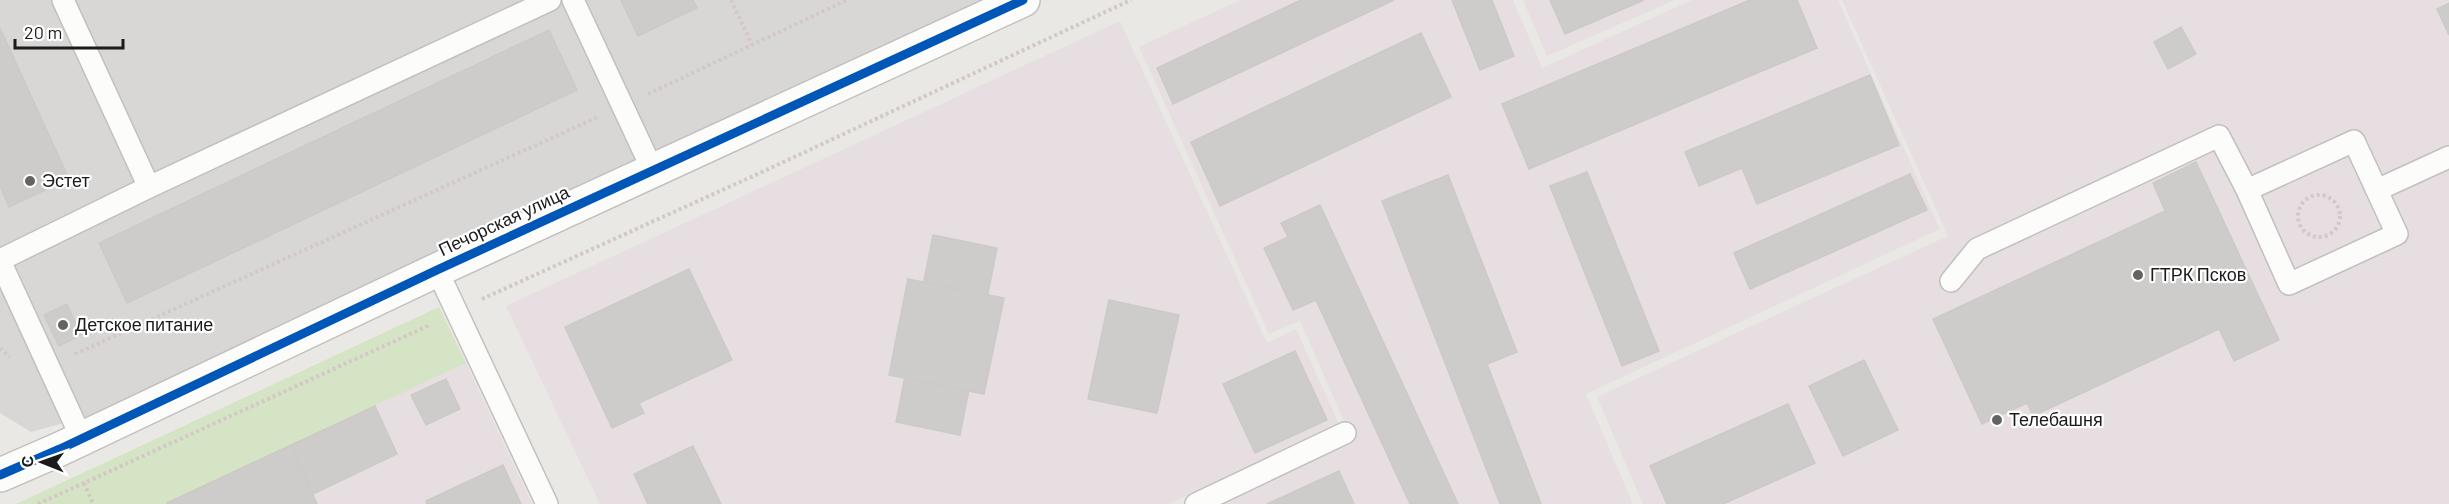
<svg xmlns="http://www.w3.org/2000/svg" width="2449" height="504" viewBox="0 0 2449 504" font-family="Barlow,sans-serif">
	<rect width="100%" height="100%" fill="#eae8e4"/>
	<polygon fill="#d9d7d5" points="0,0 1003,0 115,409 31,432 0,413"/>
	<g fill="#e7dee2">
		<polygon points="1240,0 1513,0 1542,68 1692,0 1838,0 1940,229 1586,394 1633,504 1212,504 1351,437 1300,321 1269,334 1139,47"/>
		<polygon points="1523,0 1675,0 1547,56"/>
		<polygon points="1842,0 2449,0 2449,504 1643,504 1597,397 1948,236"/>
		<polygon points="1120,21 1267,343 1296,329 1339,424 1169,504 600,504 506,306"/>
		<polygon points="466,363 532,504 167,504 291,445"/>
	</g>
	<polygon fill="#d6e4c6" points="439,307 466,363 167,504 16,504"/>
	<g fill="#ceccca" stroke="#cccac6" stroke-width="1.5">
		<polygon points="621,0 693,0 697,8 638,36"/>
		<polygon points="1301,0 1394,0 1173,104 1157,68"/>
		<polygon points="1452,0 1492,0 1514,56 1480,70"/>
		<polygon points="1550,0 1644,0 1565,34"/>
		<polygon points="1750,0 1797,0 1817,48 1529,169 1502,104"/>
		<polygon points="2449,3 2449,35 2437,9"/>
		<polygon points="2181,27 2196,54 2168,69 2154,42"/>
		<polygon points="0,28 69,179 9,207 0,186"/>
		<polygon points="549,30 577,90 127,303 99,243"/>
		<polygon points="1421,33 1451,97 1220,206 1191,142"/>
		<polygon points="1870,75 1899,145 1757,204 1742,168 1699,186 1685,152"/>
		<polygon points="2196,162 2279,340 2234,361 2219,329 2033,416 2027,403 1982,424 1933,319 2165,211 2153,183"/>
		<polygon points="1587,172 1659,351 1622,366 1550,186"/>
		<polygon points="1910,174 1927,210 1750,289 1734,253"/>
		<polygon points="1448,175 1517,352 1487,364 1541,504 1500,504 1382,201"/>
		<polygon points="1320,205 1458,504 1410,504 1316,300 1293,310 1264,248 1288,237 1281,223"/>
		<polygon points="933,235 997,248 960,435 896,422"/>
		<polygon points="689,269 732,360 639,403 644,413 612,428 565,327"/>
		<polygon points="908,279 1004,298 984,394 889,375"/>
		<polygon points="1109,300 1179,315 1157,413 1088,399"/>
		<polygon points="67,304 81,335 59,346 44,315"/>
		<polygon points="1295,351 1327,420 1255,453 1223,384"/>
		<polygon points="1864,360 1898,430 1843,456 1809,386"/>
		<polygon points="446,379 460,409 426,425 411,395"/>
		<polygon points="1788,404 1815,463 1723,504 1667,504 1650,466"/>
		<polygon points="375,406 397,454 313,494 291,445"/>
		<polygon points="291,445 317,504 167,504 167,503"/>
		<polygon points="693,446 721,504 648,504 634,474"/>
		<polygon points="503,465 521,504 427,504 426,501"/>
		<polygon points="1339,471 1354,504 1267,504"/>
	</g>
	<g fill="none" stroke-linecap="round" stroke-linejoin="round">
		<g stroke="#c1c0be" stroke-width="24">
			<g id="lane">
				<polyline points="63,0 149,187"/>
				<polyline points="573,0 653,171"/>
				<polygon points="2354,141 2397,234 2289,284 2247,190"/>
				<polyline points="2377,190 2449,157"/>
				<polyline points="0,260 149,187 550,0"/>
				<polyline points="0,261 81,437"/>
				<polyline points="437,270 547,504"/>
				<polyline points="1951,281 1977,249 2219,136 2247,190"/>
				<polyline points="1196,504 1345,433"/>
			</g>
		</g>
		<g stroke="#c1c0be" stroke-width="36">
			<polyline id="street" points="0,475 60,449 437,270 1023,0"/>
		</g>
		<g stroke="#d3c8c6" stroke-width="4" stroke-dasharray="3 3" stroke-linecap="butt">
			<polyline points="731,0 752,45"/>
			<polyline points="648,94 847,0"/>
			<circle cx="2319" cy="216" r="21"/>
			<polyline points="482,299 762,172 1131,0"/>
			<polyline points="0,348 10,357"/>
			<polyline points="75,354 598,117"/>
			<polyline points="84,483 93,504"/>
			<polyline points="38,504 430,325"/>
		</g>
		<use href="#lane" stroke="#fcfcfb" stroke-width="21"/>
		<use href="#street" stroke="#fcfcfb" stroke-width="33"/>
		<g stroke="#fff" stroke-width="13">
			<polyline id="cycleway" points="0,475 60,449 437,270 1023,0"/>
		</g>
		<use href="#cycleway" stroke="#0057b8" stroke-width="9"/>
	</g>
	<g fill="#636361" stroke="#fff" stroke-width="2">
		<circle cx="30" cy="181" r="6"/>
		<circle cx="2138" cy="275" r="6"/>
		<circle cx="63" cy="325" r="6"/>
		<circle cx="1997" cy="420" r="6"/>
	</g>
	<g text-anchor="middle" stroke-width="4.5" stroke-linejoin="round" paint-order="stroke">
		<g font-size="18" fill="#1b1b1b" stroke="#fff" text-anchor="start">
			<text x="42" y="187">Эстет</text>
			<text x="2150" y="281">ГТРК Псков</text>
			<text x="75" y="331">Детское питание</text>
			<text x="2009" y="426">Телебашня</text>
		</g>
		<g font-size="18" fill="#1b1b1b" stroke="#fff">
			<text transform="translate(504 221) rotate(-25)" y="6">Печорская улица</text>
		</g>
	</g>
	<g transform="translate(42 462) rotate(271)" stroke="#ffffff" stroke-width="4.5" paint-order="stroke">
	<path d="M0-4.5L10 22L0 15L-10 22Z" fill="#1b1b1b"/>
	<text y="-9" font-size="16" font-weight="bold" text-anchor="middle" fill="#1b1b1b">С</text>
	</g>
	<path d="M15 39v9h108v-9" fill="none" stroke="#1b1b1b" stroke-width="3"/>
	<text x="24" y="39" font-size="18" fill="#1b1b1b" stroke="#ffffff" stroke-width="4.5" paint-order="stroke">20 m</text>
</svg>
